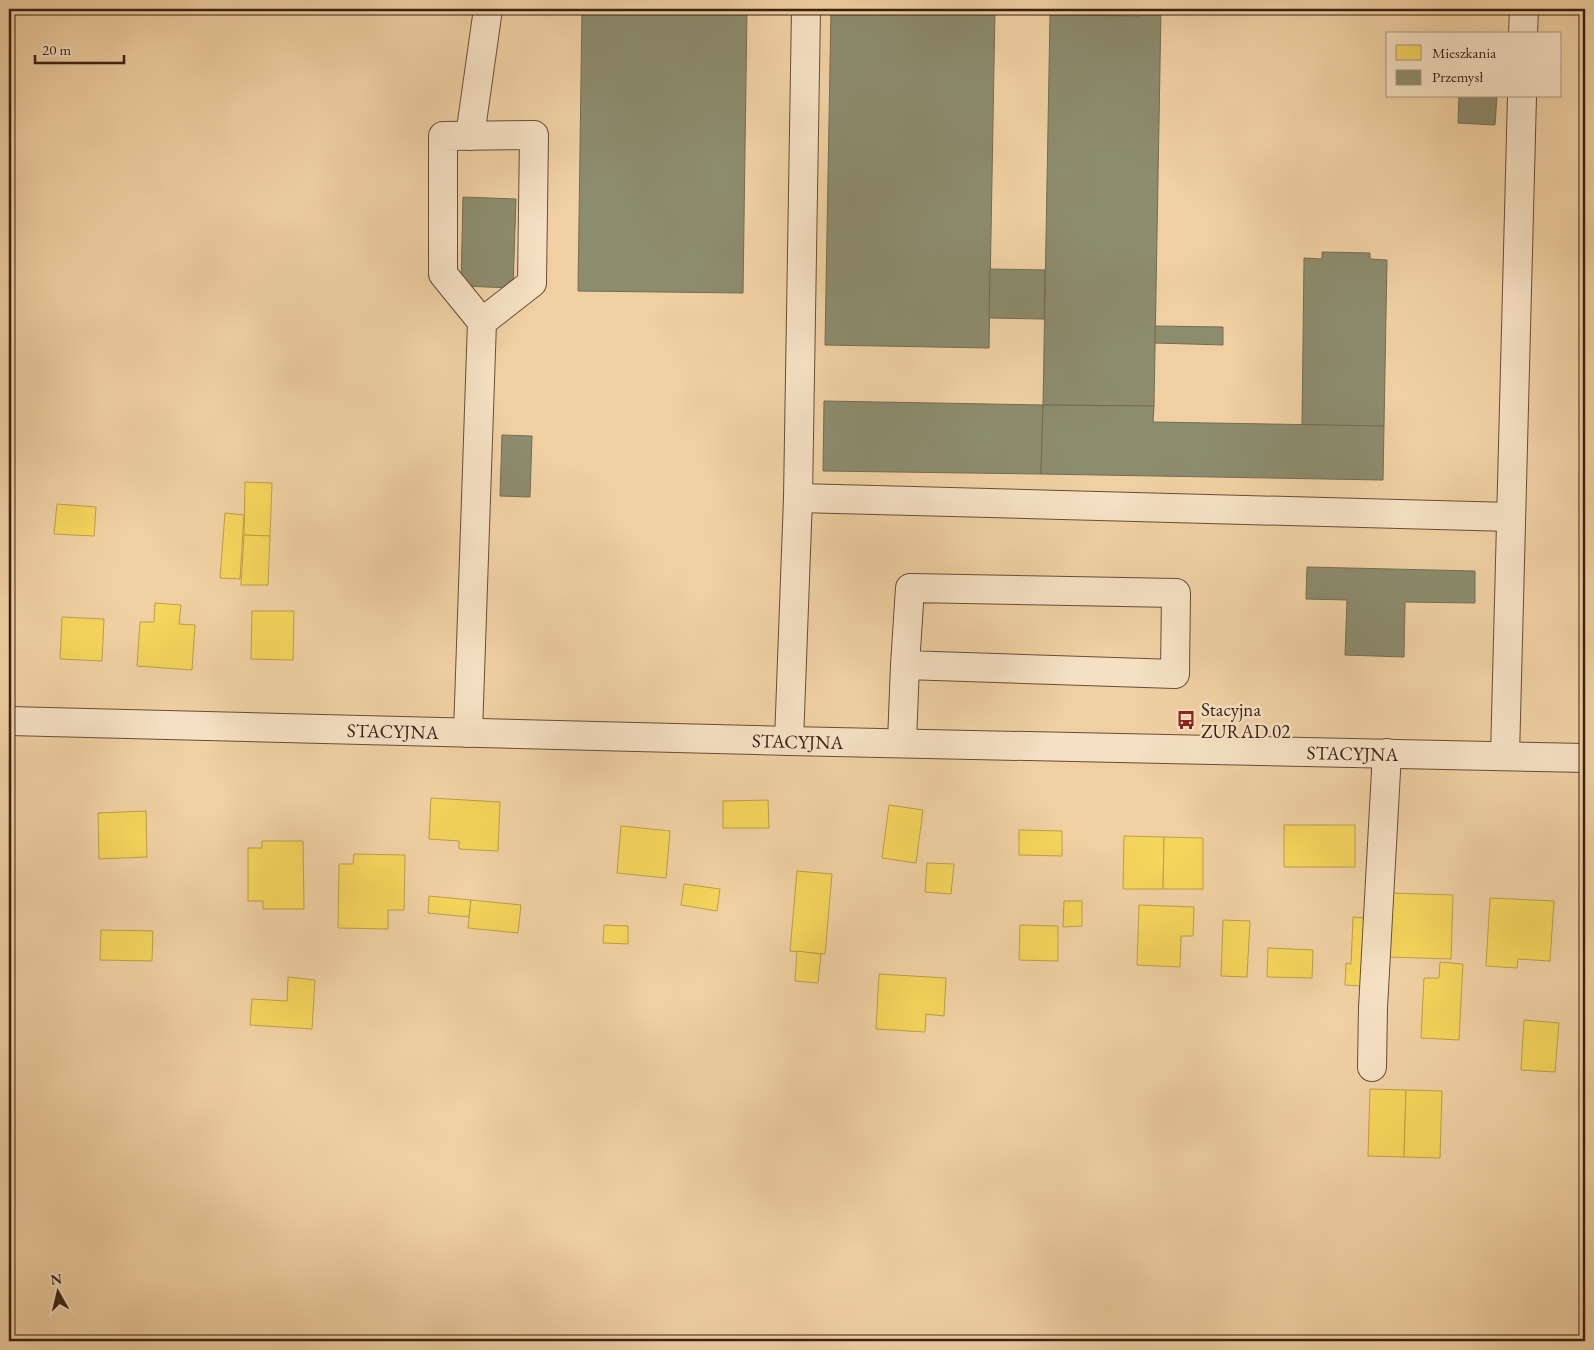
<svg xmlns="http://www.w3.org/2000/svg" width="1594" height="1350" viewBox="0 0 1594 1350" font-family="'EB Garamond',serif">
	<rect width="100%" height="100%" fill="#f0d0a3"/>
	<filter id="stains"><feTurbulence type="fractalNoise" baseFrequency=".004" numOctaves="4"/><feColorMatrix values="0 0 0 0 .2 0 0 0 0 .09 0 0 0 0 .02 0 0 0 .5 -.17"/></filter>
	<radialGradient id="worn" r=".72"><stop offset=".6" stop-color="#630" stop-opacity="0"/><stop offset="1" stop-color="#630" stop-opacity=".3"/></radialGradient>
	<g fill="#f6d55c" stroke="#be9f47">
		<polygon points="245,482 272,483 270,536 244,535"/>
		<polygon points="57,504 96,507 94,536 54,534"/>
		<polygon points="225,513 244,515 240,579 220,578"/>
		<polygon points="244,535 270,536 268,585 241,585"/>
		<polygon points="155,603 181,605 179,624 195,625 192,670 137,666 140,622 154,622"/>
		<polygon points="252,611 294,611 293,660 251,659"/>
		<polygon points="62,617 104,619 102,661 60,659"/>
		<polygon points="431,798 500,802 498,851 459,849 459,841 429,839"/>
		<polygon points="768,800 769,828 723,828 723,801"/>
		<polygon points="889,805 923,810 916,863 882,858"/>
		<polygon points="146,811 147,857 99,859 98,813"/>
		<rect x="1284" y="825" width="71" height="42"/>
		<polygon points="621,826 670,831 666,878 617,873"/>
		<polygon points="1019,830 1062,831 1062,856 1019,855"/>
		<polygon points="1124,836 1164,837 1163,889 1123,889"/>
		<polygon points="1164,837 1203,838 1203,889 1163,889"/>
		<polygon points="262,841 303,841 304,909 263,909 263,901 248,901 248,848 262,848"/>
		<polygon points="354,854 405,855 404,910 388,910 388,929 338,928 339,864 353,864"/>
		<polygon points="927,863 954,864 951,894 925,892"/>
		<polygon points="797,871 832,874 825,954 790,951"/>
		<polygon points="684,884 720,889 717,911 681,905"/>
		<polygon points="1392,893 1453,895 1451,959 1389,957"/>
		<polygon points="429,896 471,900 469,917 428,913"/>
		<polygon points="1490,898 1554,901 1550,961 1518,959 1517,968 1486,966"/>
		<polygon points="471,900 521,905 518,933 468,928"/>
		<polygon points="1064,901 1082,901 1082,926 1063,927"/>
		<polygon points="1139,905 1194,907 1193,936 1181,936 1180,967 1137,965"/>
		<polygon points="1353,917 1366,918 1362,986 1345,985 1346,963 1351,964"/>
		<polygon points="1223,920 1250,921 1247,977 1221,976"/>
		<polygon points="604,925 628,926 628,944 603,943"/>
		<polygon points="1020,925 1058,926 1058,961 1019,960"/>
		<polygon points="101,930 153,931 152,961 100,960"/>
		<polygon points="1268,948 1313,950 1312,978 1267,977"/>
		<polygon points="797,951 821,954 818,983 795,981"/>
		<polygon points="1440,962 1463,964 1459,1040 1421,1038 1424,978 1439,978"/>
		<polygon points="879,974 946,978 944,1016 926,1014 925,1032 876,1029"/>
		<polygon points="288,977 315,980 312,1029 250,1025 252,999 287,1001"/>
		<polygon points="1524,1020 1559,1023 1555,1072 1521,1070"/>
		<polygon points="1370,1089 1406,1090 1404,1157 1368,1156"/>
		<polygon points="1406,1090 1442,1091 1440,1158 1404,1157"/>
	</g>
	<g fill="#8c8c6e" stroke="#746c53">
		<polygon points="582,9 747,9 743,293 578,291"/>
		<polygon points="831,9 995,9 989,348 825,345"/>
		<polygon points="1140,9 1161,9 1154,406 1043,405 1050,15 1140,16"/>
		<polygon points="1459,96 1497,96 1495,125 1458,123"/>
		<polygon points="463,197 516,199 513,288 461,286"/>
		<polygon points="1322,252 1370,253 1370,259 1387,260 1384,426 1302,425 1304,258 1322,259"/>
		<polygon points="990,269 1045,270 1044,319 989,318"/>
		<polygon points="1155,326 1223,327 1223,345 1155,343"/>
		<polygon points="824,401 1043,405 1041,474 823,471"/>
		<polygon points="1043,405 1154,406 1153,422 1384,426 1383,480 1041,474"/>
		<polygon points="502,435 532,436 530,497 500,496"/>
		<polygon points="1307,567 1475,571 1475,603 1405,602 1404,657 1345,655 1347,600 1306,599"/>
	</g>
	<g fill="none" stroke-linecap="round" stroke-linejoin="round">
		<g stroke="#684d38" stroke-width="30">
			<g id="minor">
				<polyline points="1523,34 1524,9"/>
				<polyline points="470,136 488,9"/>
				<polyline points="798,498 1511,517"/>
				<path id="s1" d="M 9,721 L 789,741 L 1585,758"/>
				<polyline points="468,733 482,322 443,274 443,136 534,135 532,283 482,322"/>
				<polyline points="789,741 798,498 806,9"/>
				<polyline points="902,742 905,665 1175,674 1176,593 910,588 905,665"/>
				<polyline points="1505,756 1522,96"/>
				<polyline points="1372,1067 1373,1008 1387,753"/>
			</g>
		</g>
		<use href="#minor" stroke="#f5e0c3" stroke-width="28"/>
	</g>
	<defs>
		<g id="bus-bare" transform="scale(1.5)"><path d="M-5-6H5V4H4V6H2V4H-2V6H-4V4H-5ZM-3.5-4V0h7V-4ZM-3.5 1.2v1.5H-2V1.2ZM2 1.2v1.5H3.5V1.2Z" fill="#8f2418" stroke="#f5e0c3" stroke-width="2.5" paint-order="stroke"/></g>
	</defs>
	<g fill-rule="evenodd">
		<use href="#bus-bare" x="1186" y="720"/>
	</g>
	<g text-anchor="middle" stroke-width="5" stroke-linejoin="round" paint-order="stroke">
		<g font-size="19" fill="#3b2115" stroke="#f5e0c3" text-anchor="start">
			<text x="1201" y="716">Stacyjna<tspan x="1201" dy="22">ZURAD 02</tspan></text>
		</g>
		<g font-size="19" fill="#3b2115" stroke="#f5e0c3">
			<text dy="7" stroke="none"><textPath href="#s1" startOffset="384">STACYJNA</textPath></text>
			<text dy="7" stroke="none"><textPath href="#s1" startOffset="789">STACYJNA</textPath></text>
			<text dy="7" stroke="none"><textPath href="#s1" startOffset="1344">STACYJNA</textPath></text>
		</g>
	</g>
	<rect width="1594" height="1350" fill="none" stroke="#f0d0a3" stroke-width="30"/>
	<rect x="10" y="10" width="1574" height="1330" fill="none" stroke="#3b2115" stroke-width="2.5"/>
	<rect x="15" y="15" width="1564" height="1320" fill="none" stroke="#3b2115"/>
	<rect x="1386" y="32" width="175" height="65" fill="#f5e0c3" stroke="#ab947d"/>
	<rect x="1396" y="45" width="25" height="15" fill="#f6d55c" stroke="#ab947d"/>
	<text x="1432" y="58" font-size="15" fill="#3b2115">Mieszkania</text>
	<rect x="1396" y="70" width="25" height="15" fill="#8c8c6e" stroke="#ab947d"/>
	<text x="1432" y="82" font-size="15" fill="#3b2115">Przemysł</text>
	<g transform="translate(58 1292) rotate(352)" stroke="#f5e0c3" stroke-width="4" paint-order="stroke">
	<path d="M0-4L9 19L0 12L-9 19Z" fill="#3b2115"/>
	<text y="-8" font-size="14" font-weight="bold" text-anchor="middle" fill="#3b2115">N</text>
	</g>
	<path d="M35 55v8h89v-8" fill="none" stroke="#3b2115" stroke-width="2.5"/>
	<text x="42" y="55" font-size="15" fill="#3b2115" stroke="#f5e0c3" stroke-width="4" paint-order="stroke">20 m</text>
	<rect width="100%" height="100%" filter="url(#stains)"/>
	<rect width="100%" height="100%" fill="url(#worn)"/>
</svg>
